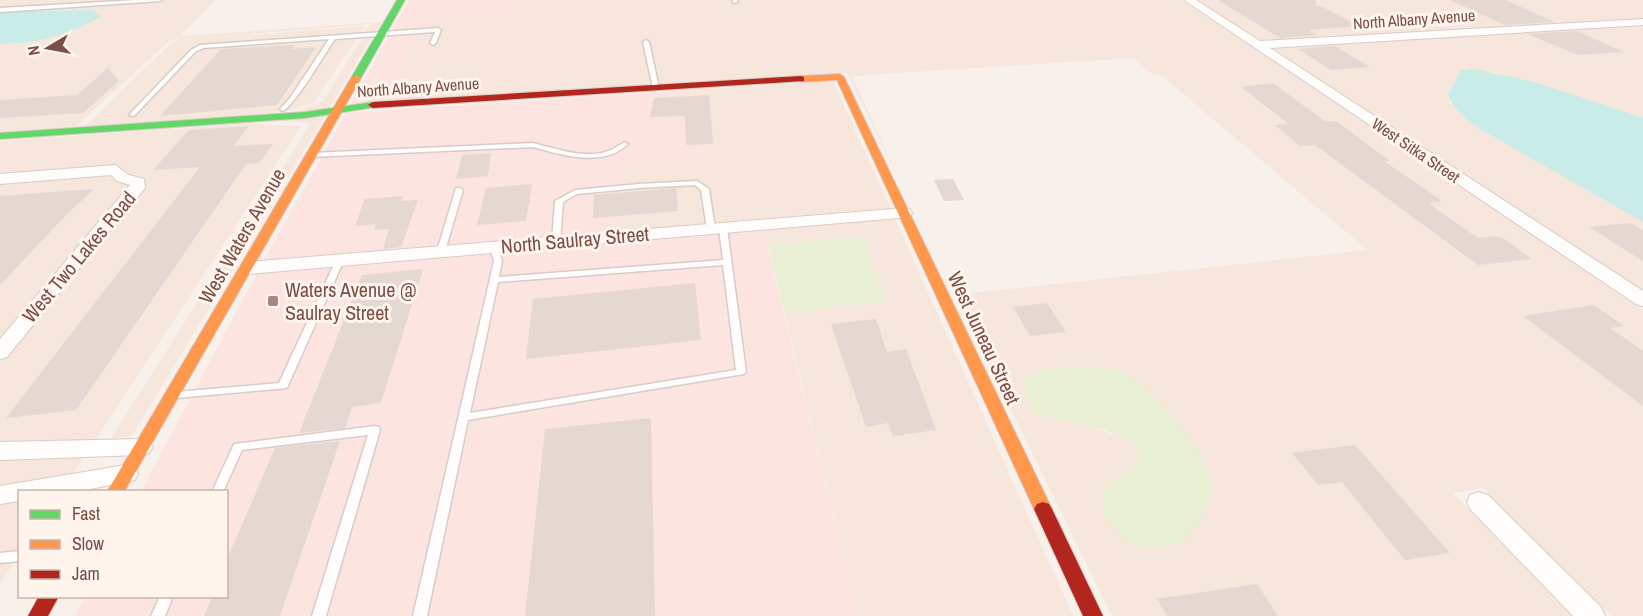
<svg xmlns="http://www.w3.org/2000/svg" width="1643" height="616" viewBox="0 0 1643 616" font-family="'Archivo Narrow',sans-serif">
	<rect width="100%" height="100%" fill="#f8f1eb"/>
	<g fill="#f6e6dc" fill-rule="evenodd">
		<polygon points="0,0 215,0 180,36 381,22 329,108 295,112 322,102 371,24 169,41 76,126 0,133 0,44 19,44 70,32 90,23 92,10 0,11"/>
		<path d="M 515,0 L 1181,0 L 1643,309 L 1643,616 L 1611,616 L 1483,488 L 1453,493 L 1571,616 L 1112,616 L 955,295 L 1367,250 L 1161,75 L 1152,74 L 1133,58 L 852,76 L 900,181 L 847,73 L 383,101 L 424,22 L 511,18 ZM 1084,424 L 1193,445 L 1213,482 L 1210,501 L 1101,491 L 1124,474 L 1140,458 L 1131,441 Z"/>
		<polygon points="1197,0 1643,0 1643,19 1263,42"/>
		<polygon points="1640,25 1643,26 1643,118 1494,72 1461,70 1448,94 1452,105 1485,132 1643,222 1643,291 1271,48"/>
		<polygon points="365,26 314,102 285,112 85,126 174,41"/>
		<polygon points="833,81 890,208 619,231 621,165 709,154 699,89"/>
		<polygon points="325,116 131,437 111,438 310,125 305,122 262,121"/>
		<polygon points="248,124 301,126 62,491 20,492 19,555 0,584 0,141"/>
		<polygon points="895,219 1073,616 857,616 785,313 885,301 863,236 768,245 764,230"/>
	</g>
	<g fill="#fce5e1">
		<polygon points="409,0 515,0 511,18 424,22 383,101 350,105"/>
		<polygon points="699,89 709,154 621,166 619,231 264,260 346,113"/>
		<polygon points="764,230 857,616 75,616 85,597 226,596 226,492 141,491 257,273"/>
	</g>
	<g fill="#e9efd4">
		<polygon points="863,236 886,301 785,313 768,245"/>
		<path d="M 1080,366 C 1096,368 1115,368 1130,377 C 1154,391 1206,453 1212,481 C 1217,502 1194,527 1183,543 L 1155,548 L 1130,546 L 1104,516 L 1101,491 L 1124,474 L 1140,458 L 1131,441 L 1105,430 L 1048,418 L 1033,412 L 1026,398 L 1024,378 L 1048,369 Z"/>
	</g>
	<g fill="#caece9">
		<path d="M 92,10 L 101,16 C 72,35 34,44 0,44 L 0,11 Z"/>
		<path d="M 1475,69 L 1534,82 L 1643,118 L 1643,222 L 1485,132 C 1469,121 1454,112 1448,94 L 1461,70 Z"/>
	</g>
	<g fill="#e5d7d2">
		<polygon points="1218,0 1316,0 1316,6 1321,6 1358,26 1308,30 1317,35 1280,38"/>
		<polygon points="1450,0 1505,0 1555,22 1505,25"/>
		<polygon points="1577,31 1624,52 1578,55 1527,34"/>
		<polygon points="295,45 292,49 316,47 277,105 160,116 221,49"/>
		<polygon points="1335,46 1370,67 1331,70 1298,49"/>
		<polygon points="108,68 119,81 83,113 0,118 0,100 77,95"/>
		<polygon points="1273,83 1326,122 1336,121 1390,161 1384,161 1442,201 1428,203 1478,238 1495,236 1504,239 1532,259 1478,265 1315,145 1300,146 1275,125 1289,124 1241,87"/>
		<polygon points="709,95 713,144 686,145 685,116 650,117 654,98"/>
		<polygon points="249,126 233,146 273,144 259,163 246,164 76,410 6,418 200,167 153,170 189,130"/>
		<polygon points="491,153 488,176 456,179 462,155"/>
		<polygon points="953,179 964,200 944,201 934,180"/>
		<polygon points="532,184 526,221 477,225 486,188"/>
		<polygon points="676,188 678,211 593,218 594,195"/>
		<polygon points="94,189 67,214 0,285 0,196"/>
		<polygon points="403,196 401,201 418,200 401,247 383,249 389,229 374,230 376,224 355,226 365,199"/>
		<polygon points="1630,223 1643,230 1643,261 1589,227"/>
		<polygon points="423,269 381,403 352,407 345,428 299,433 362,275"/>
		<polygon points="695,283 701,340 526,359 533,299"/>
		<polygon points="1047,303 1066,332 1030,336 1013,307"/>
		<polygon points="1594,305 1624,326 1610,328 1643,351 1643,406 1523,316"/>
		<polygon points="876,319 887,352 906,349 936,430 893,436 888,423 866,427 831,324"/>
		<polygon points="651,418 655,616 525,616 545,429"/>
		<polygon points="340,441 280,616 204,616 212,597 226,597 226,562 275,448"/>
		<polygon points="1355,445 1450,553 1405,560 1342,482 1318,485 1292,453"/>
		<polygon points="1257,584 1278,616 1167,616 1157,599"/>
	</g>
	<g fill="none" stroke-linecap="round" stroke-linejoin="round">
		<g stroke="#d7ccc8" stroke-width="3">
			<g id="lane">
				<polygon points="136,0 162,0 160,1 0,12 0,8"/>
				<polygon points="733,0 737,0 738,2 733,3"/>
				<path d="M 438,28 L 441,30 L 436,43 L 433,45 L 430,43 L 435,32 L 335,39 C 323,56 298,101 283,111 L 280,109 L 290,98 L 329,39 L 203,48 L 195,52 L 134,116 L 129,115 L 191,50 L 200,45 Z"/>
				<polygon points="646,40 649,42 659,88 656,90 653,88 643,42"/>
				<path d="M 625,142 L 628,144 C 603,168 562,155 533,147 L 311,157 L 307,155 L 311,153 L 533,143 C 557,149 589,161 613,149 C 617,147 621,144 625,142 Z"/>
				<polygon points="697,181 709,189 715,229 714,231 711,231 707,229 701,190 695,185 639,188 577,194 563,202 560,242 556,244 552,242 555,201 575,190 639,184"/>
				<polygon points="456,188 459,188 463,190 445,251 444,253 438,253 437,251"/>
				<path d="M 720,226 L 723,226 L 727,228 L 746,372 L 744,374 L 468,420 L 427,616 L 413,616 L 494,261 L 490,247 L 491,245 L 497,245 L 502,261 L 499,277 L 723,260 L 719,228 ZM 723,265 L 736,370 L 470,413 L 498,282 Z"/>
				<polygon points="340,257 344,260 287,388 177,398 173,397 172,395 173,393 177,392 279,383 336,260"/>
				<polygon points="375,426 379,427 380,430 326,616 312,616 368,435 242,450 223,492 212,492 234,444"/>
				<polygon points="20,551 20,561 0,563 0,553"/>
				<polygon points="160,596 173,596 165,616 151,616"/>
			</g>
		</g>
		<g stroke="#d7ccc8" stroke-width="2">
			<g id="street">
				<polygon points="1184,0 1196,0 1260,41 1643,19 1643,25 1270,48 1643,291 1643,306 1636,304"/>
				<polygon points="115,165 129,175 144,179 145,188 7,357 0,359 0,339 130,185 117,181 111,175 0,184 0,174"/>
				<polygon points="904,208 910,209 912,213 910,217 247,274 238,268 247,262"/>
				<polygon points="141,439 149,441 153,447 149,453 141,455 0,460 0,442"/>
				<polygon points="126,465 135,468 138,474 135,480 76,492 20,492 20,501 0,504 0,486"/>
				<polygon points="1479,492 1488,495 1601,607 1605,616 1573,616 1470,509 1467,502 1470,495"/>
			</g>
		</g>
		<g stroke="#d8ccc7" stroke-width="2">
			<g id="fast">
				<polygon points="397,0 405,0 361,78 353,80 351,78"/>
				<polygon points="373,102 376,103 376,107 305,118 0,139 0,133 305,112"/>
			</g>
		</g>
		<g stroke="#d8ccc7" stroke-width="2">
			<g id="slow">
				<polygon points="840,74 844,77 1052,509 1049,514 1043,516 1037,514 1034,509 837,80 801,82 796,79 801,76"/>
				<polygon points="356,75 361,78 124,492 107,492 351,78"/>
			</g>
		</g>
		<g stroke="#d8ccc7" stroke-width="2">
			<g id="jam">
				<polygon points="801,76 804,77 804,81 373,108 368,105 373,102"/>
				<polygon points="1043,502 1049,504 1052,509 1103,616 1083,616 1034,509 1037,504"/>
				<polygon points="39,596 59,596 48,616 28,616"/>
			</g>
		</g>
		<use href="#lane" fill="#fefdfc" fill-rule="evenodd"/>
		<use href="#street" fill="#fefdfc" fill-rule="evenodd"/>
		<use href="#fast" fill="#63d668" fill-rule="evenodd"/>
		<use href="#slow" fill="#ff974d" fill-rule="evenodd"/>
		<use href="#jam" fill="#b3261e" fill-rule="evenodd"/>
	</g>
	<rect fill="#a68880" stroke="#fff5ed" stroke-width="2" x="267" y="295" width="12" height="12" rx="3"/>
	<g text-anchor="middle" stroke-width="6" stroke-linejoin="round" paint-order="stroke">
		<g font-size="16" fill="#7a4f47" stroke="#fff5ed">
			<text transform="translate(1414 19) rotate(-4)" y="6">North Albany Avenue</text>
			<text transform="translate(418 87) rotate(-4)" y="6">North Albany Avenue</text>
			<text transform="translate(1416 150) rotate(34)" y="6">West Sitka Street</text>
		</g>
		<g font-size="20" fill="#7a4f47" stroke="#fff5ed">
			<text transform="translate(242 236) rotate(-60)" y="7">West Waters Avenue</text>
			<text transform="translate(575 240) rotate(-5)" y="7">North Saulray Street</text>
			<text transform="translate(79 257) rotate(-50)" y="7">West Two Lakes Road</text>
			<text transform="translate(984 338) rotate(65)" y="7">West Juneau Street</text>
		</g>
		<g font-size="20" fill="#7a4f47" stroke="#fff5ed" text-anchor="start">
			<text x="285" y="297">Waters Avenue @<tspan x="285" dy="23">Saulray Street</tspan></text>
		</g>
	</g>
	<rect x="18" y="490" width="210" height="108" fill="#fff5ed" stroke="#cab3ab" stroke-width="1.5"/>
	<rect x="30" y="510" width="30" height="9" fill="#63d668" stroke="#cab3ab" stroke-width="1.5"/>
	<text x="72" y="520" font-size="18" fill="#7a4f47">Fast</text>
	<rect x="30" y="540" width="30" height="9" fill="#ff974d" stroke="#cab3ab" stroke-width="1.5"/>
	<text x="72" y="550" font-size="18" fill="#7a4f47">Slow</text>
	<rect x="30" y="570" width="30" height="9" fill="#b3261e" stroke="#cab3ab" stroke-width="1.5"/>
	<text x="72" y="580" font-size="18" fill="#7a4f47">Jam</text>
	<g transform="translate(48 48) rotate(260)" stroke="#fff5ed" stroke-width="4.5" paint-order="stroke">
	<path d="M0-4.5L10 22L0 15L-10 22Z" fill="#7a4f47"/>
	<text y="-9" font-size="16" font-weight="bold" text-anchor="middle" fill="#7a4f47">N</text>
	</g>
</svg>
